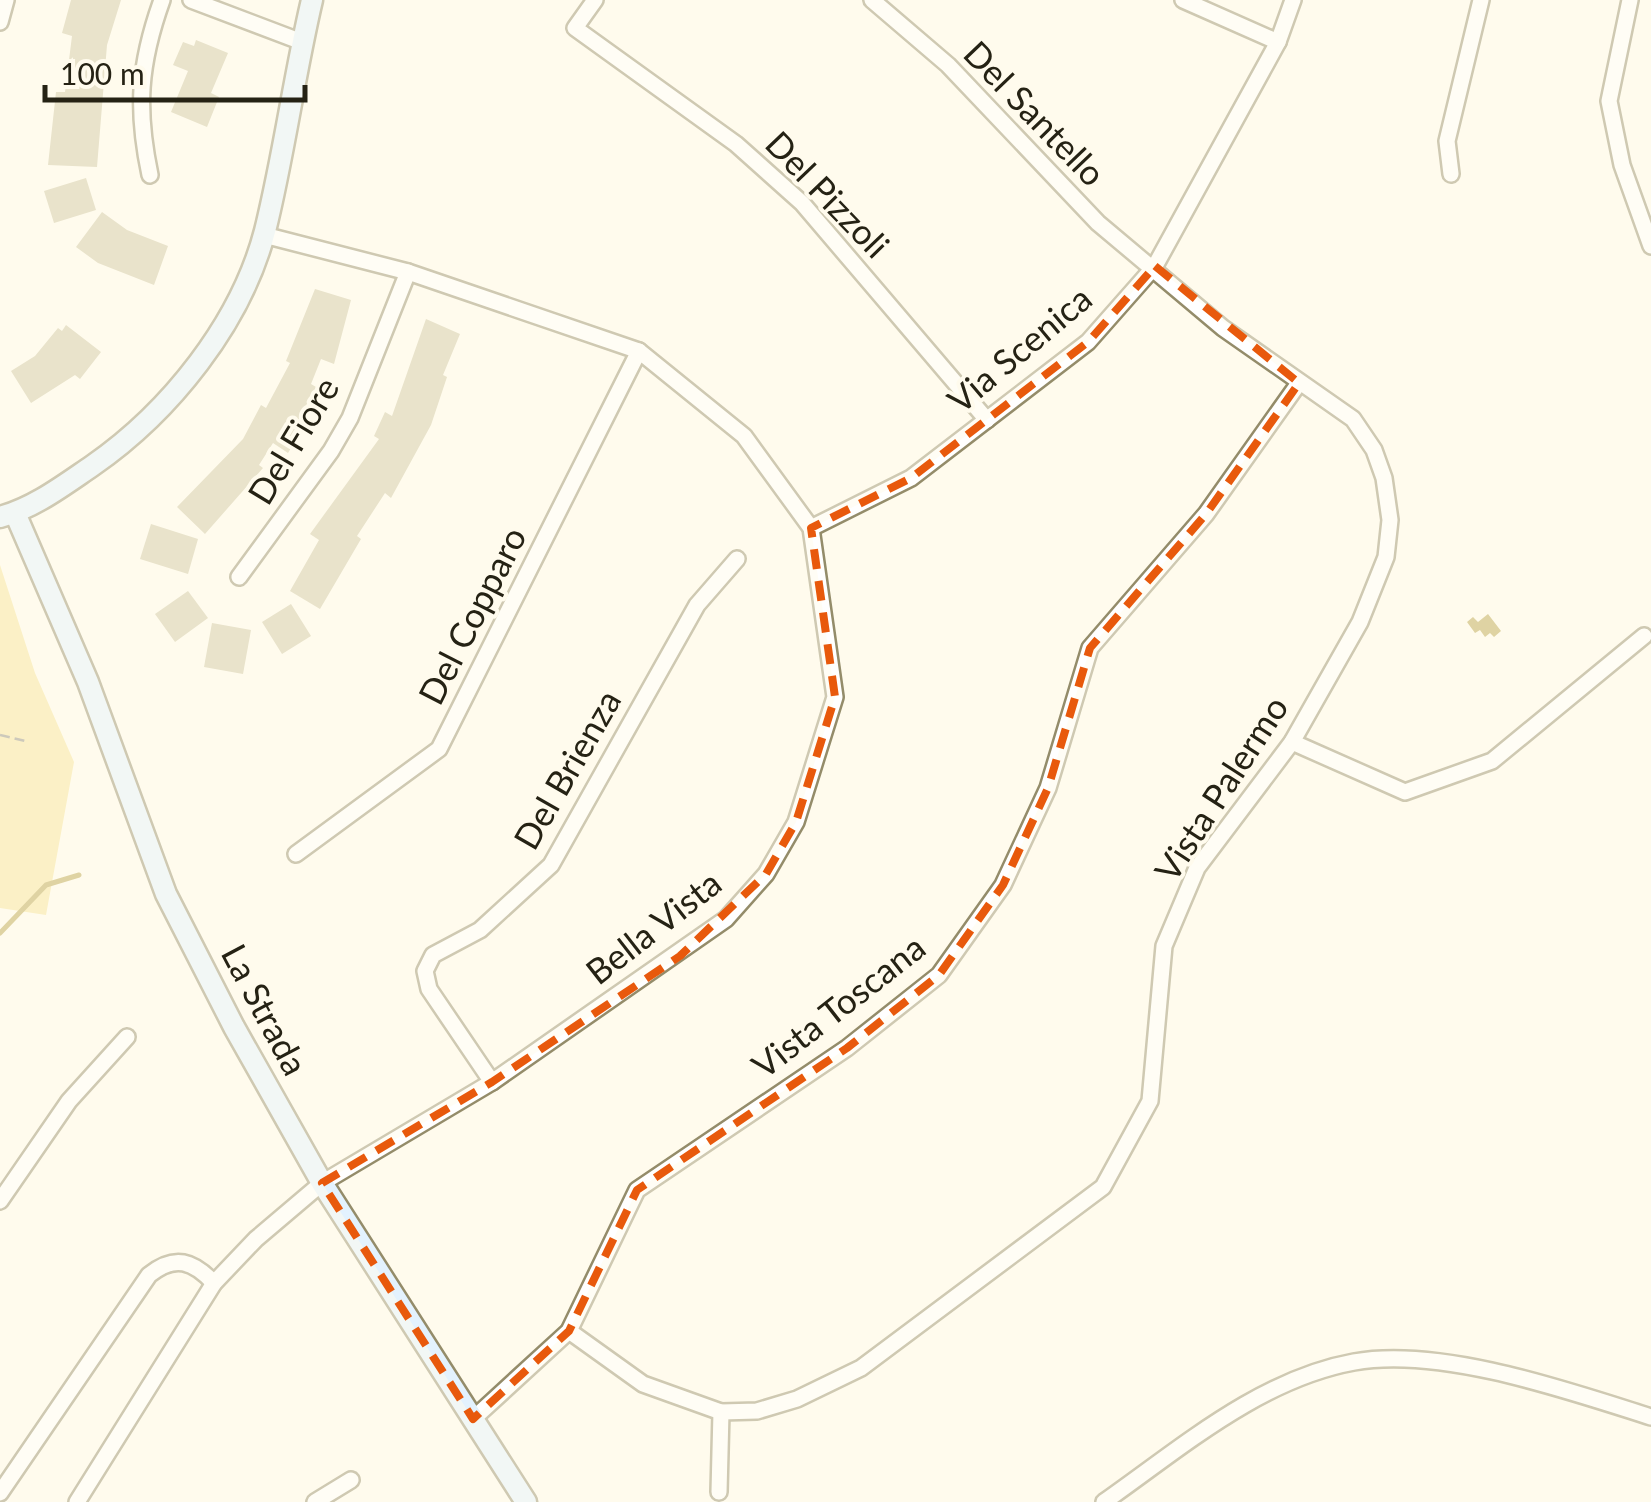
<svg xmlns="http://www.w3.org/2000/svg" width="1651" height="1502" viewBox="0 0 1651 1502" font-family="Lato,sans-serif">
	<rect width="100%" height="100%" fill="#fffbed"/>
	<polygon fill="#f6e397" points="0,565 35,673 74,762 46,915 0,908"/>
	<polygon fill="#b8a249" points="1488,614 1501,631 1494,637 1490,633 1485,637 1480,630 1475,633 1467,622 1473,617 1478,622"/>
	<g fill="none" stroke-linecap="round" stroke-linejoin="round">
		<polyline stroke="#b8a249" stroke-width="5" points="0,933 46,885 79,875"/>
	</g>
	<g fill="#cec5a2">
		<polygon points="71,0 121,0 107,45 97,167 48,165 56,92 65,92 72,36 62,33"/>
		<polygon points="196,40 228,53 211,93 219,97 207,127 171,112 188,71 173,65 183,42 194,46"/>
		<polygon points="86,178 96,210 54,223 44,191"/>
		<polygon points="102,212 127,230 168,246 154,285 98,263 76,247"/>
		<polygon points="315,289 351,300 334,364 321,359 311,384 316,387 295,426 302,430 288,453 273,443 259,465 263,468 205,534 177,507 243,439 261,405 266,408 290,363 286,361"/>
		<polygon points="426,319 460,334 443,375 447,377 431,425 391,498 385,493 357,536 361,539 320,609 290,591 319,540 310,534 379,439 374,436 385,412 392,416"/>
		<polygon points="66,325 101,352 80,379 75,375 31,403 11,371 35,356 58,328 62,331"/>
		<polygon points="151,524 198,539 188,574 140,559"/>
		<polygon points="188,591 208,618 175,642 155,614"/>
		<polygon points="291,604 311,636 282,654 262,622"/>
		<polygon points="212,623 251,630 243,674 204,667"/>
	</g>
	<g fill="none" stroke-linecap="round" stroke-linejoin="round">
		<g stroke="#948c6a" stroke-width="20">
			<g id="street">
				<polyline points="191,0 302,42"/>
				<polyline points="595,0 575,28 736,144 802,203 987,420"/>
				<polyline points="1183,0 1278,42"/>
				<polyline points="1630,0 1609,101 1622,165 1651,246"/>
				<polyline points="0,22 6,0"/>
				<polyline points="1451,174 1447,141 1481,0"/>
				<path d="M 150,175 C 136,109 139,64 162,0"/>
				<polyline points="811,528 911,478 1088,342 1155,266 1278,42 1293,0"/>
				<polyline points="239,577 331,451 350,418 408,272"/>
				<polyline points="1292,742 1405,792 1492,761 1644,636"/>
				<polyline points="296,854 439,749 639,351"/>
				<polyline points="492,1082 429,989 425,971 433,955 480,930 551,865 697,605 737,559"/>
				<polyline points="0,1201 69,1101 127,1037"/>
				<polyline points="569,1331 643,1384 721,1412 757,1411 797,1399 861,1368 1103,1187 1150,1101 1164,946 1197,868 1292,742 1360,622 1386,557 1390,520 1384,478 1374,450 1353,419 1223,328 1098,223 948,65 872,0"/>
				<polyline points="473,1419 569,1331 637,1190 847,1048 939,975 1003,885 1048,788 1090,648 1206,514 1299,383"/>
				<polyline points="719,1492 721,1412"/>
				<path d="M 0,1493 L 149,1275 C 175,1254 193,1261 214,1283"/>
				<polyline points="77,1502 214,1283 256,1239 322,1183 492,1082 726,919 766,874 796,822 835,697 811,528 744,436 639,351 408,272 264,235"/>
				<polyline points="315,1502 351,1480"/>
				<path d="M 1104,1502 C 1181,1448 1260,1379 1354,1362 C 1440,1346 1569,1391 1651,1417"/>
			</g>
		</g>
		<g stroke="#948c6a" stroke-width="25">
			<g id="secondary">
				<polyline points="15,513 88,682 166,894 234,1027 322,1183 526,1502"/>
				<path d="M 0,517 C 34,508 64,485 92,466 C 170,412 241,323 265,231 C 284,155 294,76 312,0"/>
			</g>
		</g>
		<polyline stroke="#918d7f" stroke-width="2.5" stroke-dasharray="10 5" stroke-linecap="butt" points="0,735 25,741"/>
		<use href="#street" stroke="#fff" stroke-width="15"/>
		<use href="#secondary" stroke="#e3f2fe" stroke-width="20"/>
	</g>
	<path d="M0 0H1651V1502H0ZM 1155,266 L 1299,383 L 1206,514 L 1090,648 L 1048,788 L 1003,885 L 939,975 L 847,1048 L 637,1190 L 569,1331 L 473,1419 L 322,1183 L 492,1082 L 680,956 L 766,874 L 796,822 L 835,697 L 811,528 L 911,478 L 1088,342 Z" fill="#fffbed" fill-opacity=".55" fill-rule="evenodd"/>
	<path fill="none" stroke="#e8590c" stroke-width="8" stroke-dasharray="20 12" stroke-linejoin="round" d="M 1155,266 L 1299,383 L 1206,514 L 1090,648 L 1048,788 L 1003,885 L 939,975 L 847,1048 L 637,1190 L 569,1331 L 473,1419 L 322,1183 L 492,1082 L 680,956 L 766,874 L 796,822 L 835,697 L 811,528 L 911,478 L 1088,342 Z"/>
	<g text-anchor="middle" stroke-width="8" stroke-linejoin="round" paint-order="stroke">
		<g font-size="35" fill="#252214" stroke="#fffbed">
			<text transform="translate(1034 114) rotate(46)" y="12">Del Santello</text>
			<text transform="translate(827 195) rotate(46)" y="12">Del Pizzoli</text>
			<text transform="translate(1020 350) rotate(-40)" y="12">Via Scenica</text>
			<text transform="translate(294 441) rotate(-59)" y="12">Del Fiore</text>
			<text transform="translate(473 616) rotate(-63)" y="12">Del Copparo</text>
			<text transform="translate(568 770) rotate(-60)" y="12">Del Brienza</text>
			<text transform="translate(1222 789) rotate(-57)" y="12">Vista Palermo</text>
			<text transform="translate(654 928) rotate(-38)" y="12">Bella Vista</text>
			<text transform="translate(839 1007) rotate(-38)" y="12">Vista Toscana</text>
			<text transform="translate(264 1010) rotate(62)" y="12">La Strada</text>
		</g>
	</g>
	<path d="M45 85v15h260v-15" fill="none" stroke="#252214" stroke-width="5"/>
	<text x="60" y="85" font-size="30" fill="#252214" stroke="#fffbed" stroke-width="8" paint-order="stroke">100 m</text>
</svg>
